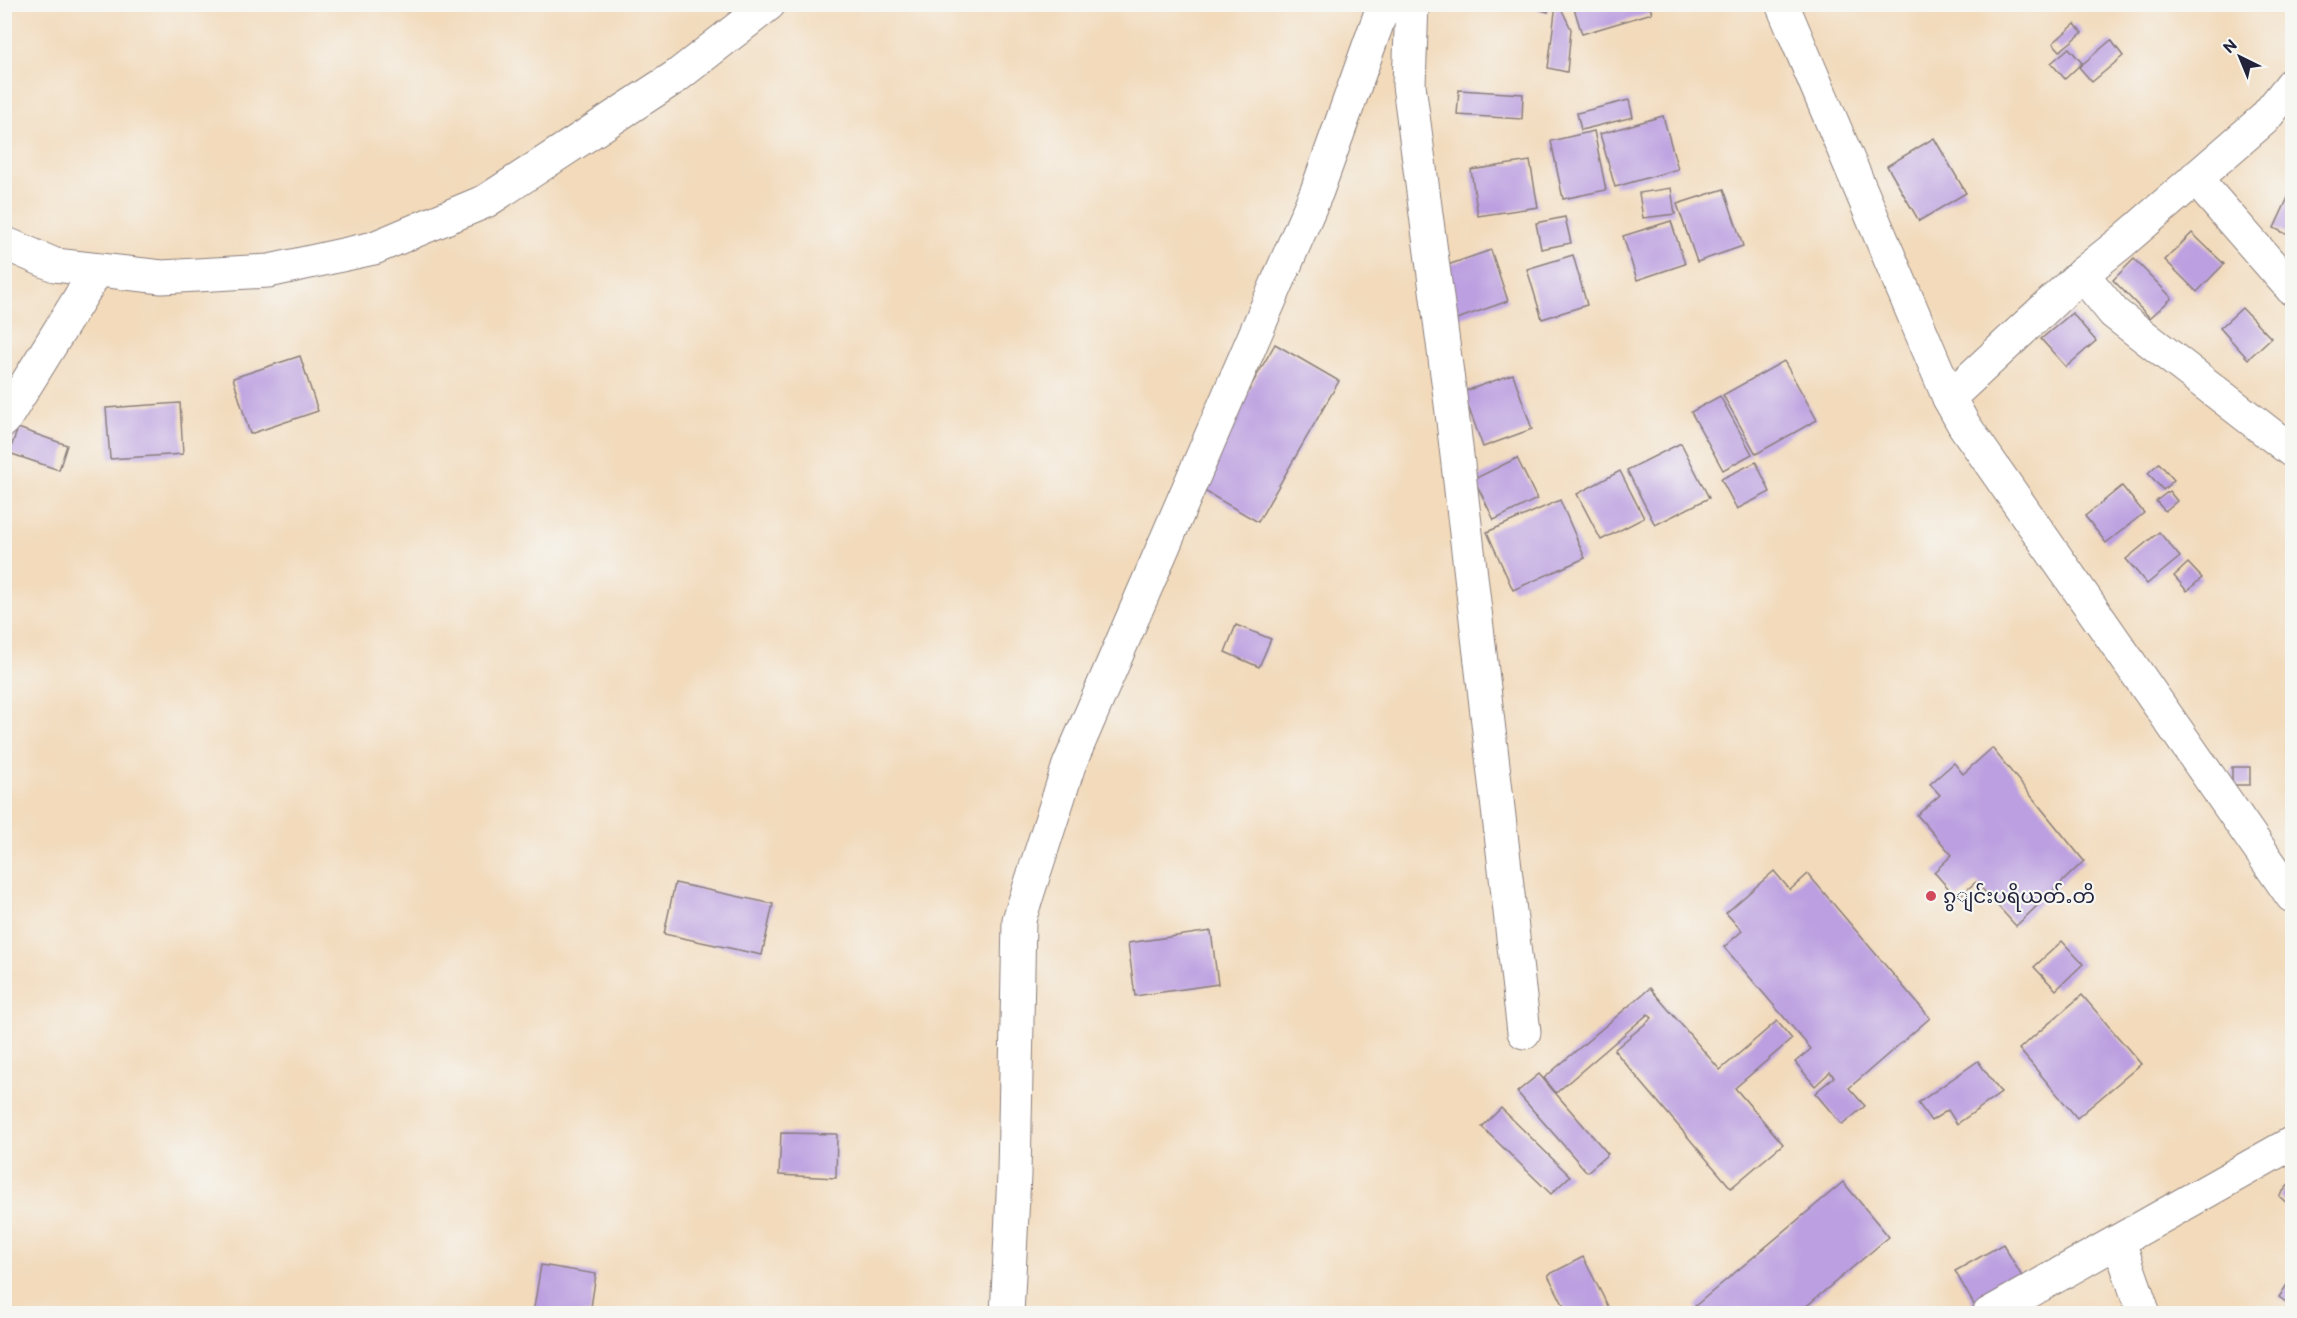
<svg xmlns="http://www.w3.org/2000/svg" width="2297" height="1318" viewBox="0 0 2297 1318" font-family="'Balsamiq Sans','Noto Sans Myanmar',sans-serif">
	<rect width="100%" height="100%" fill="#f6f6f2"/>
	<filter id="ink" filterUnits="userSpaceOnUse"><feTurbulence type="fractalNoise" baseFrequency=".0167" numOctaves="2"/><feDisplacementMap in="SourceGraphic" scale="12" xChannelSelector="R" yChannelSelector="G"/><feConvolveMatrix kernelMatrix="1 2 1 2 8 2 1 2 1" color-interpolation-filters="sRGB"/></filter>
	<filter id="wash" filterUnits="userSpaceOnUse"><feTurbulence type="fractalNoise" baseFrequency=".008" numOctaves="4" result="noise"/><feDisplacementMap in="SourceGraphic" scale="24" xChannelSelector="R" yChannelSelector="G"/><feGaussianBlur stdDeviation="1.35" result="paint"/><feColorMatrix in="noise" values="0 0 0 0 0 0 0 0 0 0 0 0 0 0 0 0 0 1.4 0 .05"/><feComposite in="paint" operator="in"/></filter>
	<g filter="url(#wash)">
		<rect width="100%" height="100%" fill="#f2dabb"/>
		<g id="blocks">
			<g fill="#bb9fe0">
				<polygon points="1520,4 1550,4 1548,12"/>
				<polygon points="1556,4 1559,4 1571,29 1567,72 1548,68"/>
				<polygon points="1573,5 1649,5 1652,13 1582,34"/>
				<polygon points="2075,24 2082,33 2060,51 2053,43"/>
				<polygon points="2111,40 2123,56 2092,82 2079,67"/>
				<polygon points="2069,48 2082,63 2065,79 2051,63"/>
				<polygon points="1459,90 1523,94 1522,119 1457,115"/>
				<polygon points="1629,100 1633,117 1581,130 1577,113"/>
				<polygon points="1663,116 1678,169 1615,187 1600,134"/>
				<polygon points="1594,131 1606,190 1563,199 1551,141"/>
				<polygon points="1934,138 1966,193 1919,221 1887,166"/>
				<polygon points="1530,161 1538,207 1478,216 1471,170"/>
				<polygon points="1671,188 1675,214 1643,218 1639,193"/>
				<polygon points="1724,189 1743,246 1697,262 1677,204"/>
				<polygon points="2292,189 2292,237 2274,228"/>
				<polygon points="1565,217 1571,243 1541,249 1536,223"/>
				<polygon points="1671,221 1685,264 1637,280 1623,236"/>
				<polygon points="2192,233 2224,264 2197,292 2165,260"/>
				<polygon points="1491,250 1508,301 1457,319 1439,268"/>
				<polygon points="1573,255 1587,305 1542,319 1527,269"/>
				<polygon points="2134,259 2172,298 2150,318 2113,280"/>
				<polygon points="2242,308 2271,338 2248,359 2220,328"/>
				<polygon points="2072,313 2096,341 2066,367 2041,339"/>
				<polygon points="1275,344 1339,381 1258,522 1194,485"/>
				<polygon points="300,356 318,411 250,434 233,378"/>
				<polygon points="1784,361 1817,420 1756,454 1723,395"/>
				<polygon points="1513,374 1532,429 1483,447 1463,392"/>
				<polygon points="1720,396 1752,454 1723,470 1691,412"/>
				<polygon points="180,403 183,454 110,459 106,408"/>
				<polygon points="18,428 67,445 59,470 9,453"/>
				<polygon points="1681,443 1709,498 1655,525 1627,470"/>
				<polygon points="1517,458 1537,499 1494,520 1474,479"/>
				<polygon points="1756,462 1770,492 1737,509 1721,479"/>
				<polygon points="2159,463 2174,480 2163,490 2148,473"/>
				<polygon points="1620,471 1644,518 1601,540 1577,494"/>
				<polygon points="2122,486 2144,513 2106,543 2085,516"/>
				<polygon points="2169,491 2177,501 2165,511 2156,501"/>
				<polygon points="1560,500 1585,558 1513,590 1487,532"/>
				<polygon points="2159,532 2180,557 2147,584 2126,559"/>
				<polygon points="2188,563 2202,578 2187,591 2174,576"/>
				<polygon points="1236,625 1271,639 1259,667 1225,652"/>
				<polygon points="1992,748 2084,861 2016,926 1976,882 1957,898 1934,872 1952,855 1917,815 1940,795 1930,784 1954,763 1963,774"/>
				<rect x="2232" y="767" width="18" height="18"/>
				<polygon points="1774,871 1790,890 1808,874 1930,1018 1849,1088 1865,1106 1842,1125 1815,1093 1834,1077 1830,1072 1815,1086 1795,1062 1811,1049 1724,947 1742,931 1726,913"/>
				<polygon points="675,883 773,904 762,955 664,934"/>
				<polygon points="1211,931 1218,984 1135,996 1128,943"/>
				<polygon points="2062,941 2083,964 2056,990 2034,967"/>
				<polygon points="1650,988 1720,1070 1777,1021 1792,1039 1735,1088 1783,1144 1731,1188 1614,1050 1652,1018 1648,1014 1556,1093 1544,1078"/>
				<polygon points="2082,995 2141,1064 2077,1118 2019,1049"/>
				<polygon points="1978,1061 2001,1093 1957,1124 1948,1110 1931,1121 1918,1103"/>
				<polygon points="1539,1074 1608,1154 1587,1172 1517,1092"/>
				<polygon points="1501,1108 1570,1176 1551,1194 1482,1127"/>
				<polygon points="781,1133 837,1134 836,1178 779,1175"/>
				<polygon points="2292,1181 2292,1208 2279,1196"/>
				<polygon points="1843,1182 1889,1237 1797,1314 1701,1314 1695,1306"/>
				<polygon points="2003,1244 2024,1280 1976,1308 1955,1271"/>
				<polygon points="1583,1257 1612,1314 1568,1314 1548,1275"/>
				<polygon points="541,1265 596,1274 590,1314 533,1314"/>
				<polygon points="2292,1277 2292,1306 2279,1297"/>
			</g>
		</g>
	</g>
	<g filter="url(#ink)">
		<use href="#blocks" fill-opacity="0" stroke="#8a7e7b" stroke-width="1.5"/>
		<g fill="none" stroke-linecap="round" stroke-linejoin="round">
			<g stroke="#8a7e7b" stroke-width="35">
				<g id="minor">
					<polyline points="1412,4 1409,85 1451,404 1524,1032"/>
					<polyline points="1782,4 1949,398 1964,425 2292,896"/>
					<polyline points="2195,178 2292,289"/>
					<polyline points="2082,274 2114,313 2292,451"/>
					<polyline points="1949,398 2082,274 2122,242 2264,119 2292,84"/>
					<polyline points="4,420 97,270"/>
					<polyline points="2119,1242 2144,1314"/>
					<polyline points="1007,1314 1014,1175 1019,920 1069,765 1317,191 1384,4"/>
					<polyline points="1989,1314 2292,1143"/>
				</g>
			</g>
			<g stroke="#8a7e7b" stroke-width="35">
				<polyline id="major" points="4,243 55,265 162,277 269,271 374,248 486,201 677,76 769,4"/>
			</g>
			<use href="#minor" stroke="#fff" stroke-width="33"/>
			<use href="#major" stroke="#fff" stroke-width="33"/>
		</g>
	</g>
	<circle fill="#d1495b" stroke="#f6f6f2" stroke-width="2" cx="1931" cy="896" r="6"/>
	<g text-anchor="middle" stroke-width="4.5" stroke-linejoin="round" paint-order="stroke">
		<g font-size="20" fill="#22223b" stroke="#f6f6f2" text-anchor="start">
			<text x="1943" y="903">ၵွျင်းပရိယတ်ႉတိ</text>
		</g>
	</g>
	<rect width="2297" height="1318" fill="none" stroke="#f6f6f2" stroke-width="24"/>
	<g transform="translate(2240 57) rotate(317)" stroke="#f6f6f2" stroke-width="4.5" paint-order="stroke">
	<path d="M0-4.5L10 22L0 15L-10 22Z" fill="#22223b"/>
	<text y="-9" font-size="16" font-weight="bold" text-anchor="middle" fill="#22223b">N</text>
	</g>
</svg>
